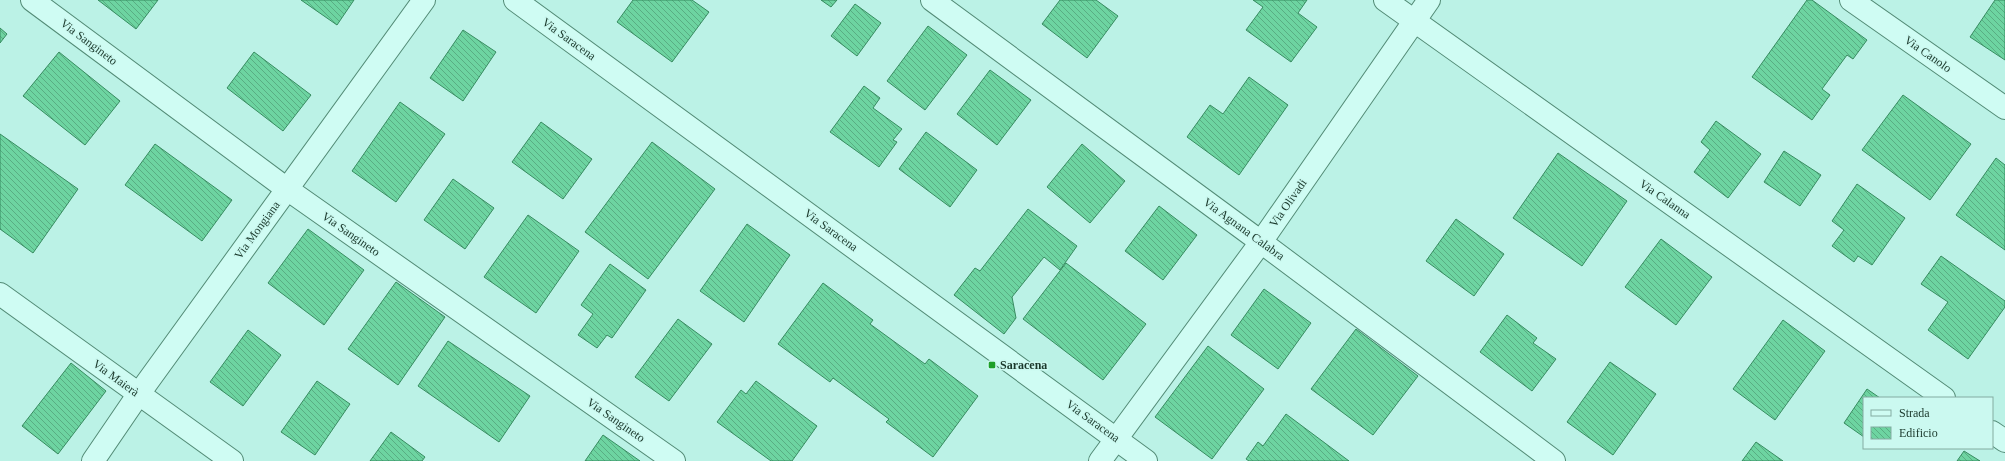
<svg xmlns="http://www.w3.org/2000/svg" width="2005" height="461" viewBox="0 0 2005 461" font-family="Georgia,serif">
	<defs>
		<pattern id="building-back-hatch" width="6" height="6" patternUnits="userSpaceOnUse"><rect width="6" height="6" fill="#6dd4a1"/><path d="M-1 5l2 2M0 0l6 6M5-1l2 2" fill="none" stroke="#59ad83"/></pattern>
	</defs>
	<rect width="100%" height="100%" fill="#bbf2e6"/>
	<g fill="url(#building-back-hatch)" stroke="#378c60">
		<polygon points="98,0 158,0 136,29"/>
		<polygon points="301,0 354,0 337,25"/>
		<polygon points="633,0 692,0 709,12 672,62 617,22"/>
		<polygon points="821,0 837,0 831,7"/>
		<polygon points="1060,0 1096,0 1118,16 1087,58 1042,24"/>
		<polygon points="1253,0 1307,0 1298,13 1317,27 1291,62 1246,30 1263,7"/>
		<polygon points="1807,0 1812,0 1867,40 1853,59 1847,55 1822,89 1830,95 1812,120 1752,77"/>
		<polygon points="1995,0 2005,0 2005,60 1970,37"/>
		<polygon points="855,4 881,23 857,56 831,36"/>
		<polygon points="928,26 967,55 925,110 887,81"/>
		<polygon points="0,28 7,34 0,43"/>
		<polygon points="463,30 496,52 463,101 430,78"/>
		<polygon points="59,52 120,101 85,145 23,96"/>
		<polygon points="254,52 311,95 283,131 227,88"/>
		<polygon points="990,70 1031,100 997,145 957,114"/>
		<polygon points="1249,77 1288,105 1239,175 1187,137 1210,105 1223,114"/>
		<polygon points="864,86 880,98 873,108 902,129 893,140 897,142 879,167 830,132"/>
		<polygon points="1903,95 1971,144 1930,200 1862,150"/>
		<polygon points="400,102 445,134 396,202 352,171"/>
		<polygon points="1716,121 1761,154 1728,198 1694,172 1710,150 1701,142"/>
		<polygon points="541,122 592,159 563,199 512,162"/>
		<polygon points="926,132 977,170 950,207 899,169"/>
		<polygon points="0,134 78,189 33,253 0,229"/>
		<polygon points="652,142 715,189 648,279 585,232"/>
		<polygon points="155,144 232,200 202,241 125,185"/>
		<polygon points="1082,144 1125,181 1090,223 1047,187"/>
		<polygon points="1784,151 1821,175 1800,206 1764,182"/>
		<polygon points="1558,153 1627,201 1582,266 1513,218"/>
		<polygon points="1996,158 2005,165 2005,250 1956,215"/>
		<polygon points="453,179 494,208 465,249 424,220"/>
		<polygon points="1857,184 1905,218 1872,265 1858,256 1854,262 1832,246 1844,230 1832,221"/>
		<polygon points="1159,206 1197,235 1163,280 1125,251"/>
		<polygon points="1028,209 1077,246 1060,270 1044,257 1012,297 1016,318 1004,334 954,295 975,268 980,271"/>
		<polygon points="528,215 579,251 536,313 484,277"/>
		<polygon points="1456,219 1504,254 1474,296 1426,261"/>
		<polygon points="747,224 790,255 744,322 700,291"/>
		<polygon points="308,229 364,270 324,325 268,283"/>
		<polygon points="1661,239 1712,277 1676,325 1625,287"/>
		<polygon points="1941,256 2005,301 2005,307 1968,359 1928,330 1948,302 1921,284"/>
		<polygon points="1066,263 1146,324 1103,380 1023,319"/>
		<polygon points="610,264 646,290 612,338 607,335 597,348 578,335 593,314 581,305"/>
		<polygon points="396,282 445,317 398,385 348,349"/>
		<polygon points="823,283 873,320 870,324 925,364 929,359 978,396 933,457 886,422 889,419 833,378 830,382 778,344"/>
		<polygon points="1264,289 1311,323 1278,369 1231,335"/>
		<polygon points="1507,315 1537,338 1533,343 1556,359 1532,391 1480,352"/>
		<polygon points="678,319 712,344 669,401 635,377"/>
		<polygon points="1783,320 1825,351 1775,420 1733,389"/>
		<polygon points="1356,329 1418,376 1373,435 1311,389"/>
		<polygon points="248,330 281,355 243,406 210,382"/>
		<polygon points="448,341 530,396 499,442 418,386"/>
		<polygon points="1208,346 1264,389 1212,459 1155,417"/>
		<polygon points="1610,362 1656,394 1613,455 1567,422"/>
		<polygon points="71,363 106,391 58,454 22,426"/>
		<polygon points="317,381 350,404 315,455 281,432"/>
		<polygon points="756,381 817,426 792,461 771,461 717,422 741,390 746,394"/>
		<polygon points="1867,389 1880,398 1864,398 1864,437 1844,423"/>
		<polygon points="1286,414 1349,461 1249,461 1246,459 1258,442 1263,446"/>
		<polygon points="391,432 425,457 422,461 370,461"/>
		<polygon points="603,435 640,461 585,461"/>
		<polygon points="1756,442 1783,461 1742,461"/>
		<polygon points="1964,451 1980,461 1957,461"/>
	</g>
	<g fill="none" stroke-linecap="round" stroke-linejoin="round">
		<g stroke="#538b76" stroke-width="24">
			<g id="street">
				<polyline points="32,0 287,189 674,461"/>
				<polyline points="515,0 1146,461"/>
				<polyline points="932,0 1261,242 1554,461"/>
				<polyline points="1385,0 1944,398"/>
				<polyline points="1851,0 2005,108"/>
				<polyline points="0,294 232,461"/>
				<polyline points="1992,432 2005,441"/>
				<polyline points="93,461 138,395 424,0"/>
				<polyline points="1100,461 1261,242 1429,0"/>
			</g>
		</g>
		<use href="#street" stroke="#cffcf3" stroke-width="22"/>
	</g>
	<rect fill="#1e9f28" stroke="#cbf9f0" stroke-width="1.5" x="988" y="361" width="8" height="8" rx="2"/>
	<g text-anchor="middle" stroke-width="3" stroke-linejoin="round" paint-order="stroke">
		<g font-size="12" fill="#1a382b" stroke="#cbf9f0">
			<text transform="translate(569 39) rotate(36)" y="4">Via Saracena</text>
			<text transform="translate(89 42) rotate(37)" y="4">Via Sangineto</text>
			<text transform="translate(1928 54) rotate(35)" y="4">Via Canolo</text>
			<text transform="translate(1665 199) rotate(35)" y="4">Via Calanna</text>
			<text transform="translate(1288 203) rotate(-55)" y="4">Via Olivadi</text>
			<text transform="translate(1244 229) rotate(36)" y="4">Via Agnana Calabra</text>
			<text transform="translate(257 230) rotate(-54)" y="4">Via Mongiana</text>
			<text transform="translate(831 230) rotate(36)" y="4">Via Saracena</text>
			<text transform="translate(351 234) rotate(35)" y="4">Via Sangineto</text>
			<text transform="translate(116 378) rotate(36)" y="4">Via Maierà</text>
			<text transform="translate(616 420) rotate(35)" y="4">Via Sangineto</text>
			<text transform="translate(1093 421) rotate(36)" y="4">Via Saracena</text>
		</g>
		<g font-size="12" font-weight="bold" fill="#1a382b" stroke="#cbf9f0" text-anchor="start">
			<text x="1000" y="369">Saracena</text>
		</g>
	</g>
	<rect x="1863" y="397" width="130" height="52" fill="#cbf9f0" stroke="#84aca1"/>
	<rect x="1871" y="410" width="20" height="6" fill="#cffcf3" stroke="#84aca1"/>
	<text x="1899" y="417" font-size="12" fill="#1a382b">Strada</text>
	<rect x="1871" y="427" width="20" height="12" fill="url(#building-back-hatch)" stroke="#84aca1"/>
	<text x="1899" y="437" font-size="12" fill="#1a382b">Edificio</text>
</svg>
